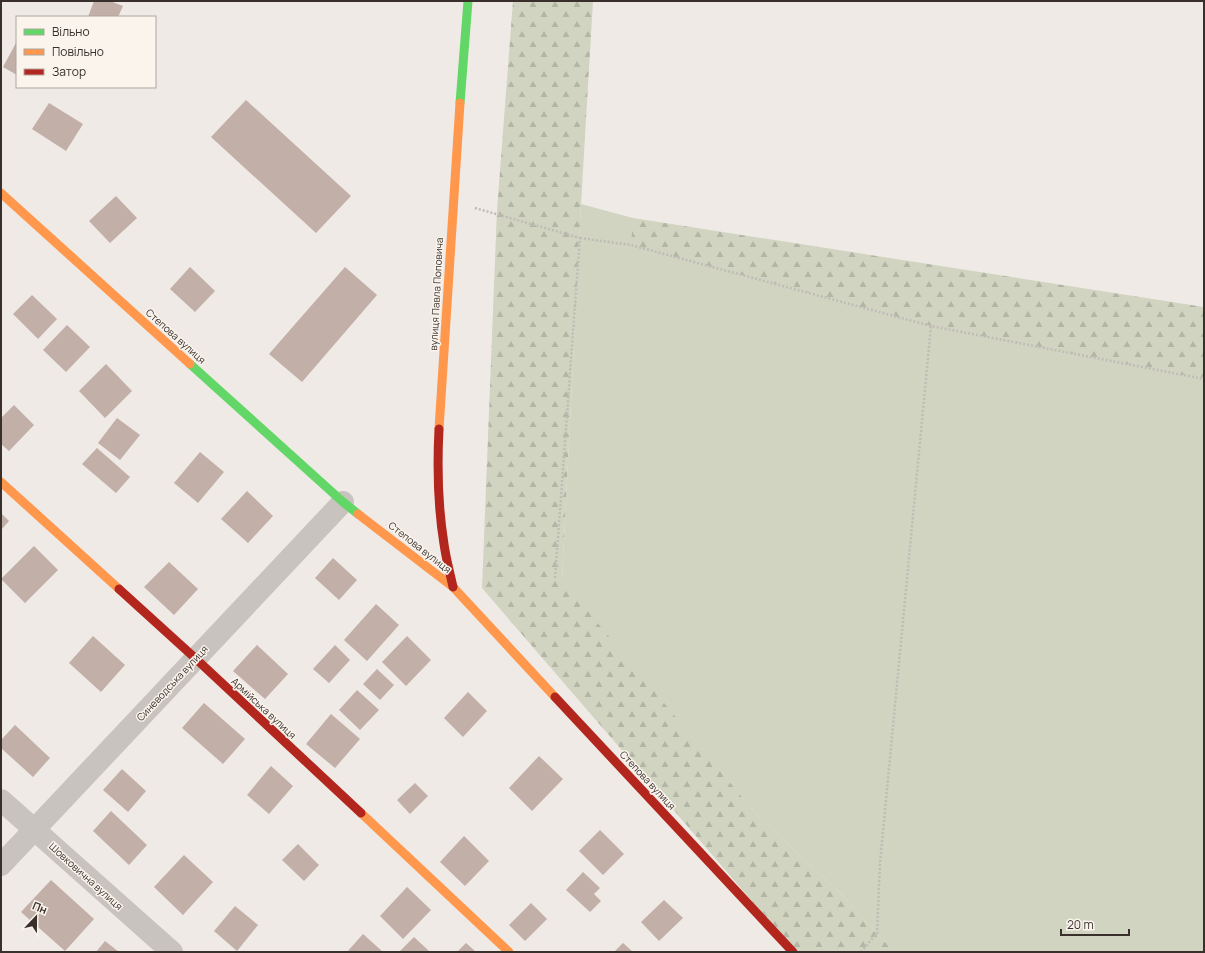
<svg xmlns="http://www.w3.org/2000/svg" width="1205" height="953" viewBox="0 0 1205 953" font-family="Manrope,sans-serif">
	<defs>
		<pattern id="forest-firs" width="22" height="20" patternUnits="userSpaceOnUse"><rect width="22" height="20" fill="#d0d4c0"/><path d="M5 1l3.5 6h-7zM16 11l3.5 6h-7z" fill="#b3b6a5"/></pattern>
	</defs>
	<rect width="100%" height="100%" fill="#efeae5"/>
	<polygon fill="#d0d4c0" points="581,204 633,218 632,245 931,326 1204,379 1204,952 894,952 842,895 757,815 562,582"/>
	<g fill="url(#forest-firs)">
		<polygon points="513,1 593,1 581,204 562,580 757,815 842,895 894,952 796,952 482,588 497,210"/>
		<polygon points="633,218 1204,307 1204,379 931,326 631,245"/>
	</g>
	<g fill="#c2afa7">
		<polygon points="94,1 110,1 123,6 118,17 88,17"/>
		<polygon points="17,41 17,75 3,67"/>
		<polygon points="246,100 351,196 316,233 211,137"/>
		<polygon points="49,103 83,124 66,151 32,129"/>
		<polygon points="116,196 137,218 110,243 89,221"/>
		<polygon points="190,267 215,291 195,312 170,289"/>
		<polygon points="345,267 377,295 302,382 269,354"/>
		<polygon points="32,295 57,319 38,339 13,314"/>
		<polygon points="67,325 90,347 66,372 43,350"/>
		<polygon points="106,364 132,391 105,418 79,391"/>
		<polygon points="14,405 34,425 9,451 1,444 1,418"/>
		<polygon points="117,418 140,435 120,460 98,443"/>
		<polygon points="97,448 130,477 116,493 82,464"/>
		<polygon points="200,452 224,472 198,503 174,483"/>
		<polygon points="247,491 273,516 248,543 221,519"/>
		<polygon points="1,513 9,521 1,530"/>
		<polygon points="34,546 58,570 25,603 1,579"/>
		<polygon points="333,558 357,580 339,600 315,578"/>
		<polygon points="169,562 198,589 174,615 144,587"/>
		<polygon points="376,604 399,625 367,661 344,640"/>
		<polygon points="93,636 125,665 101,692 69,663"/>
		<polygon points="407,636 431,660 406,686 382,662"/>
		<polygon points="257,645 288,674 265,699 233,671"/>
		<polygon points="335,645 350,660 329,683 313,669"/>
		<polygon points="377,669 394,685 380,700 363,684"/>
		<polygon points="357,690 379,710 360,730 339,710"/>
		<polygon points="468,692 487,711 463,737 444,718"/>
		<polygon points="204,703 245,739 223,764 182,728"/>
		<polygon points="331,714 360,739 335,768 306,744"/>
		<polygon points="15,725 50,758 33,777 1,748 1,740"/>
		<polygon points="539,756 563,779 532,811 509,788"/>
		<polygon points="271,766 293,786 269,814 247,795"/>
		<polygon points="122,769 146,791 128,812 103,790"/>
		<polygon points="415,783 428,796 410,814 397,800"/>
		<polygon points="111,811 147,845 129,865 93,831"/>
		<polygon points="600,830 624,854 603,875 579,851"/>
		<polygon points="464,836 489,861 465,886 440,862"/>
		<polygon points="298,844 319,865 304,881 282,860"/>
		<polygon points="184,855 213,882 183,915 154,887"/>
		<polygon points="583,872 600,888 594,894 601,901 590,912 566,890"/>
		<polygon points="51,880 94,919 65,951 21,912"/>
		<polygon points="407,887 431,910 403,939 380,916"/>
		<polygon points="664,900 683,918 659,941 641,922"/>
		<polygon points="531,903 547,919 525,941 509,925"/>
		<polygon points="235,906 258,925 237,951 214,931"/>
		<polygon points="363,934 383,952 347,952"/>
		<polygon points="414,937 430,952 399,952"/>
		<polygon points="105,941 119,952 96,952"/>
		<polygon points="466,943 476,952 457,952"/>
		<polygon points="623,943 633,952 614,952"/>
	</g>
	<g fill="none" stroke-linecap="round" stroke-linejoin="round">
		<g stroke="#c1bbb6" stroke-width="2.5" stroke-dasharray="2 2" stroke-linecap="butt">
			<polyline points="475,208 580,238 555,578"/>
			<polyline points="580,238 631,245 931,326 1204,379"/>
			<polyline points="861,952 877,933 880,863 931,326"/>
		</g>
		<g stroke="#c8c3be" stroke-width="22">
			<polyline points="1,800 172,952"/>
			<polyline points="1,865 343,502"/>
		</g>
		<g stroke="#63d668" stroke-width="9">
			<polyline points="460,103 468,1"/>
			<polyline points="190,364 343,502 358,514"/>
		</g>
		<g stroke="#ff974d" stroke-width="9">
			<polyline points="1,193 190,364"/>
			<polyline points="439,429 460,103"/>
			<polyline points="1,482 119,589"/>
			<polyline points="358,514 453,587 555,697"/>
			<polyline points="361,813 509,952"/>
		</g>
		<g stroke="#b3261e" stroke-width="9">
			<path d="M 439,429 C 437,468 438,507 444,544 C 446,559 450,573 453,587"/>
			<polyline points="119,589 195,658 361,813"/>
			<polyline points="555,697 793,952"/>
		</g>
	</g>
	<g text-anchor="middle" stroke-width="3" stroke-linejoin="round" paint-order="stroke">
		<g font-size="10" fill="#39302b" stroke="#faf4ed">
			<text transform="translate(436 294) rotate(-87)" y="4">вулиця Павла Поповича</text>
			<text transform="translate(176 336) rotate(42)" y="4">Степова вулиця</text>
			<text transform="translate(420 547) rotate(38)" y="4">Степова вулиця</text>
			<text transform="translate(172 683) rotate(-47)" y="4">Синеводська вулиця</text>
			<text transform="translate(264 708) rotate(43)" y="4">Армійська вулиця</text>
			<text transform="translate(648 780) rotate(47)" y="4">Степова вулиця</text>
			<text transform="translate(86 876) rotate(42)" y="4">Шовковична вулиця</text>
		</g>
	</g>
	<rect width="1205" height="953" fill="none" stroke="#39302b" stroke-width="4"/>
	<rect x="16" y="16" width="140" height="72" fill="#faf4ed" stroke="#ada69f"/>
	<rect x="24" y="29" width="20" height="6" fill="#63d668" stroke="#ada69f"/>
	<text x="52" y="36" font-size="12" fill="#39302b">Вільно</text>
	<rect x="24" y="49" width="20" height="6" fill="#ff974d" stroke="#ada69f"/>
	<text x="52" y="56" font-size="12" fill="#39302b">Повільно</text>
	<rect x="24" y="69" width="20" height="6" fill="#b3261e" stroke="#ada69f"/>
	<text x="52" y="76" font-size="12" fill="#39302b">Затор</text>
	<g transform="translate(36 917) rotate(22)" stroke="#faf4ed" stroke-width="3" paint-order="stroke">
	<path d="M0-3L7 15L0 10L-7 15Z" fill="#39302b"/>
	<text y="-6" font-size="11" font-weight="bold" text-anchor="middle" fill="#39302b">Пн</text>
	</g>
	<path d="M1061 929v6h68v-6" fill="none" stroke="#39302b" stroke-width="2"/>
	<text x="1067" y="929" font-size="12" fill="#39302b" stroke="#faf4ed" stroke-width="3" paint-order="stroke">20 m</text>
</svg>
